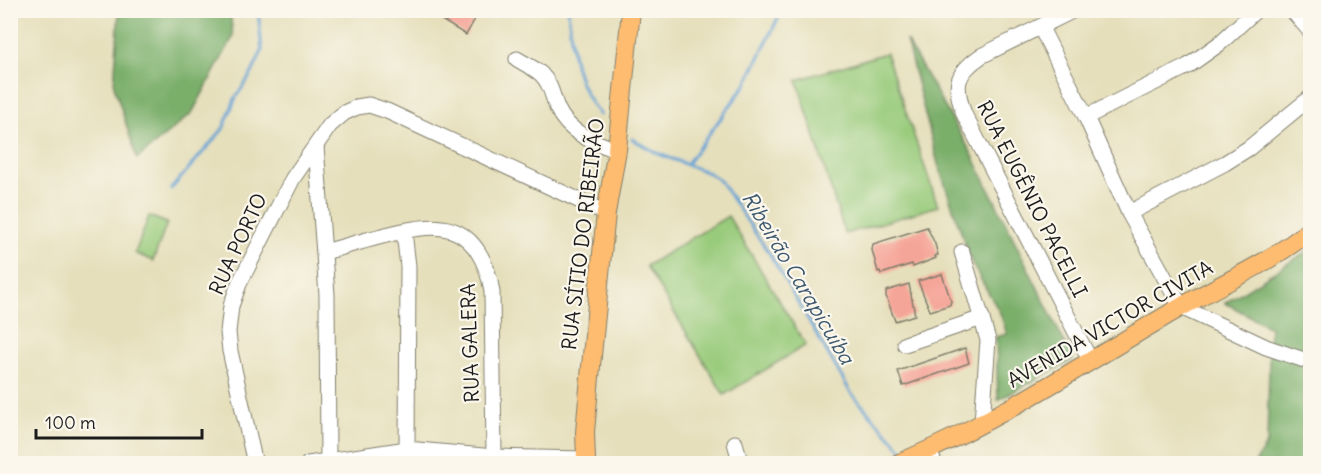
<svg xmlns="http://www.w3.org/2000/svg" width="1321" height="474" viewBox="0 0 1321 474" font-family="Delius,sans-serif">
	<rect width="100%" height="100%" fill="#fbf7ec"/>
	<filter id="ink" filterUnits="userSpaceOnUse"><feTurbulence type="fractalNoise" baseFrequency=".0167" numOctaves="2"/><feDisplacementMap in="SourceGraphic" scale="12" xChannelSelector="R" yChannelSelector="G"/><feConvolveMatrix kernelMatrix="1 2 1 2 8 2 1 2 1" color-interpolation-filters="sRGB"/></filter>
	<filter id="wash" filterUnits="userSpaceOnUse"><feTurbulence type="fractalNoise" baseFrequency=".008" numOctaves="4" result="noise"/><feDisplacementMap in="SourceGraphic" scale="24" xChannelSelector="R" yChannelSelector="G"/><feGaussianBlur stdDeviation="1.35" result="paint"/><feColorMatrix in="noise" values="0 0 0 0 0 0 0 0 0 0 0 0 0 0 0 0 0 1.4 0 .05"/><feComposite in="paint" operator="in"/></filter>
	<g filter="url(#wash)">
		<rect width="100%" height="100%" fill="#e5dfbb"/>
		<g fill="#99cb7b" stroke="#5a744c" stroke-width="1.5">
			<polygon points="886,53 938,206 845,234 797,80"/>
			<polygon points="149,216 167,223 153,261 135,253"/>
			<polygon points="728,216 806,345 724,395 646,266"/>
		</g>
		<g fill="#7aaf6b" stroke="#4b6644" stroke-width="1.5">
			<polygon points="119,11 230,11 233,37 192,113 137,159 114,86"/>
			<polygon points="906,40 971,152 1073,360 998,400 996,337 1007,334 1000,313 972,264 938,164"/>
			<polygon points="1309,250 1310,463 1255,463 1267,443 1270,327 1225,303"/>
		</g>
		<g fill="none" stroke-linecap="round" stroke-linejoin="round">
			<g stroke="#62a1d4" stroke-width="3">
				<path d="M 568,10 C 572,50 573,83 600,115"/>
				<polyline points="632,139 659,154 709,173 720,181 771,256 851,393 905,453"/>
				<polyline points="686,165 746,84 782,10"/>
				<polyline points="171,189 223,129 236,97 252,73 262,51 258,10"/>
			</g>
		</g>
		<g id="blocks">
			<g fill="#f5a598">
				<polygon points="425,10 480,10 466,35"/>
				<polygon points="927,227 935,244 938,255 935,256 936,258 913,267 912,264 881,274 880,271 878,272 872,250 873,244"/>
				<polygon points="942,274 951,301 950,305 930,311 918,281"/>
				<polygon points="909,284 915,315 895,321 886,296 886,291"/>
				<polygon points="965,348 969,363 903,386 898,371"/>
			</g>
		</g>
	</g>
	<g filter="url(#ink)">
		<use href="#blocks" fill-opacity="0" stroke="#807e6c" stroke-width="1.5"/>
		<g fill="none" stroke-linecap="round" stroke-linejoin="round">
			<g stroke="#807e6c" stroke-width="17">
				<g id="minor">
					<path d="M 1074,10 L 981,56 C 955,74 954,85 964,114 L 1091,362"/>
					<polyline points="1292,10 1310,31"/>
					<polyline points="1041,28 1086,117 1129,213 1181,307 1266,347 1310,362"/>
					<path d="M 517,59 C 525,64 534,68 541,74 C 551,84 552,95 557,108 C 568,133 593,142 617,150"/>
					<polyline points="1086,117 1188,66 1219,44 1256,10"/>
					<polyline points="316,146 327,295 328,461"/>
					<polyline points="1129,213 1225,163 1249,148 1310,98"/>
					<polyline points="404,232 408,266 407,449"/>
					<path d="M 324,252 C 353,245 415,223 442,228 C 474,232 488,264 492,292 L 494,457"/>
					<polyline points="962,252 988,340 982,422"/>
					<polyline points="905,344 982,318"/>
					<polyline points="735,443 741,464"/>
					<polyline points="928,450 935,464"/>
					<polyline points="255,464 230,351 228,332 231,306 239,284 293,178 330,125 344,113 357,107 369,105 387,111 606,213"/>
					<polyline points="308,464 407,449 494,457 586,459"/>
				</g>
			</g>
			<g stroke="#807e6c" stroke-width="20">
				<g id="major">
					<polyline points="587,464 586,459 585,432 591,366 606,213 617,150 631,10"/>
					<path d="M 897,464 C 997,422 1088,361 1181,307 C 1224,282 1272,262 1310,230"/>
				</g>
			</g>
			<use href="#minor" stroke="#fff" stroke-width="15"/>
			<use href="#major" stroke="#febc70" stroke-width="18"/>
		</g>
	</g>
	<g text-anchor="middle" stroke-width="4.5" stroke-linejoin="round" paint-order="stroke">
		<g font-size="20" fill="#1c1c1c" stroke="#fbf7ec">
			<text transform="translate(1032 199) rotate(63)" y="7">RUA EUGÊNIO PACELLI</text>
			<text transform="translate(583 234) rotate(-83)" y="7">RUA SÍTIO DO RIBEIRÃO</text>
			<text transform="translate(238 244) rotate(-65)" y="7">RUA PORTO</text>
			<text transform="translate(1110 324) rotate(-30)" y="7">AVENIDA VICTOR CIVITA</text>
			<text transform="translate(470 343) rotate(-92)" y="7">RUA GALERA</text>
		</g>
		<g font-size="21" font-style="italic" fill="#3c586f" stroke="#fbf7ec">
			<text transform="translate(798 278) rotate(59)" y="7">Ribeirão Carapicuíba</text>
		</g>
	</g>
	<rect width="1321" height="474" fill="none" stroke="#fbf7ec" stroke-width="36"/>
	<path d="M36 429v9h166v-9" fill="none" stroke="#1c1c1c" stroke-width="3"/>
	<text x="45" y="429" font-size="18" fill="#1c1c1c" stroke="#fbf7ec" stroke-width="4.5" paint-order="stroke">100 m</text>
</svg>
